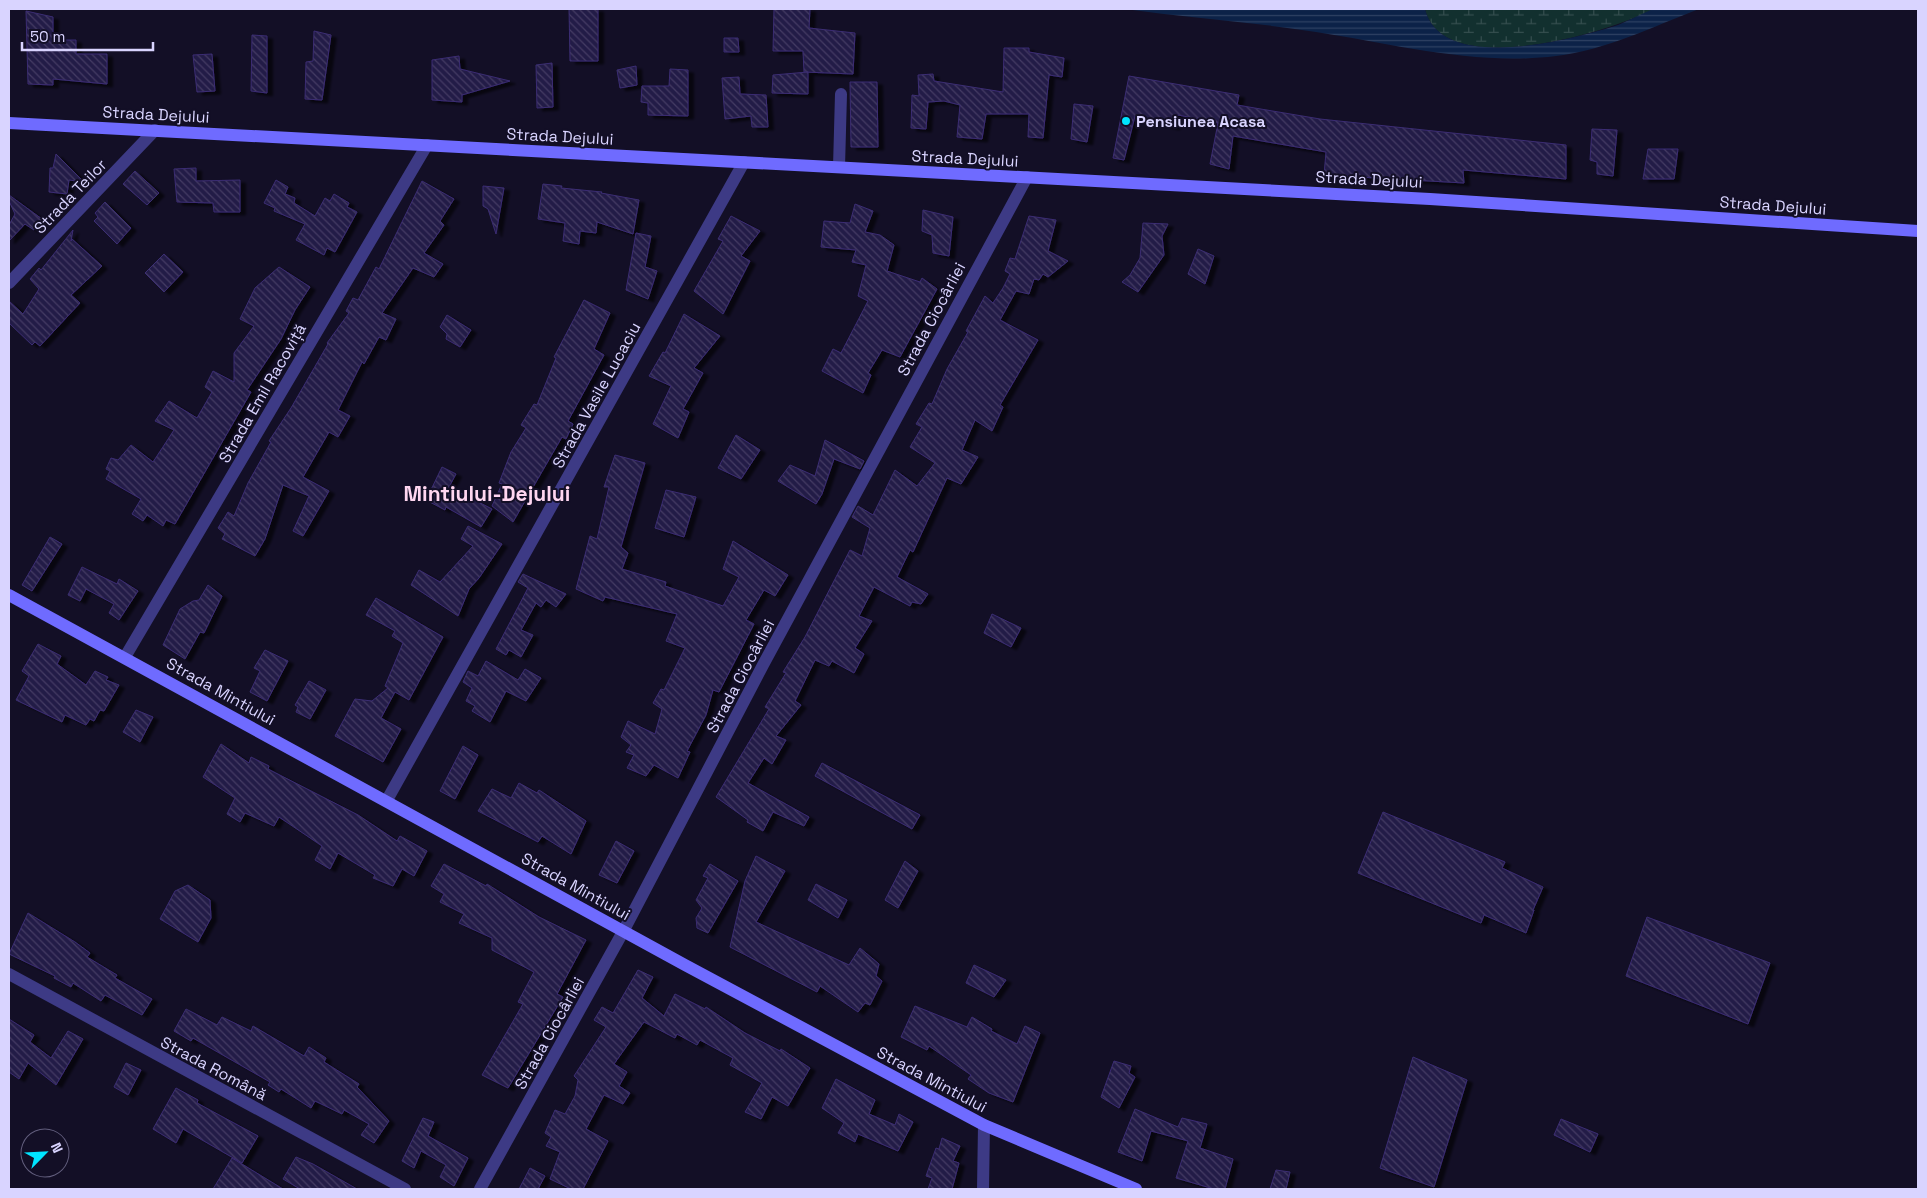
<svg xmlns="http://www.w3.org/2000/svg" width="1927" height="1198" viewBox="0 0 1927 1198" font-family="'Space Grotesk',sans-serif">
	<defs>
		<pattern id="wetland-marsh" width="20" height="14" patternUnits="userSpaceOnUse" patternTransform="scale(1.25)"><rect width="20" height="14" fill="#12302f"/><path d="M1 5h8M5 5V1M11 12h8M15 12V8" fill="none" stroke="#344d4e"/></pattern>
		<pattern id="water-rules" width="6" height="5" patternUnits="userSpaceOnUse" patternTransform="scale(1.25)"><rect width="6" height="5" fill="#0c2248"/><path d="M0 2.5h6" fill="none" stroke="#2f4163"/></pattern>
		<pattern id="building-back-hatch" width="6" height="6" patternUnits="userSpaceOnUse" patternTransform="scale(1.25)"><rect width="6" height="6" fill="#241b47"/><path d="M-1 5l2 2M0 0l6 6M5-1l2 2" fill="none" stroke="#433b63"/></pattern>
		<filter id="shadow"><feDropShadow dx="5.5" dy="3" stdDeviation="1" flood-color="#0009"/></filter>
	</defs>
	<rect width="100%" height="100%" fill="#130f26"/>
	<path fill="url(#wetland-marsh)" d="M 1425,9 L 1654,9 C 1610,32 1443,83 1425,9 Z"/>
	<path fill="url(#water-rules)" d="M 1125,9 L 1425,9 C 1441,75 1575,39 1618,25 C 1630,20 1641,14 1653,9 C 1666,5 1685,9 1699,9 C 1652,27 1606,50 1556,56 C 1476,66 1394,44 1316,32 C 1253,22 1189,18 1125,9 Z"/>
	<g fill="url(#building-back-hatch)" stroke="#3b2d73" filter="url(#shadow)">
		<polygon points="569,9 598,9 598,61 570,61"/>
		<polygon points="774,9 810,9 809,28 855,33 853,74 804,72 803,51 773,51"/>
		<polygon points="26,11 53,17 53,40 76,40 76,54 107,54 107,84 53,79 53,85 28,84"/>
		<polygon points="314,31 331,35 322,100 305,99 306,62 313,61"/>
		<polygon points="252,35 267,36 267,93 251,91"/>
		<polygon points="724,38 738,38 739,52 724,52"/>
		<polygon points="1004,48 1029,48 1029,52 1064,58 1062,77 1049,75 1043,138 1028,137 1029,114 986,114 982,139 957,137 960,105 944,101 928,102 926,129 911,128 912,95 919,96 918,75 933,74 934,81 1003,92"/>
		<polygon points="212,54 215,91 197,92 193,55"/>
		<polygon points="459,56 460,69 510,81 462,95 462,102 432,100 432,60"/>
		<polygon points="552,63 553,107 537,108 536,65"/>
		<polygon points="636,66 637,85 620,88 617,70"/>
		<polygon points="670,69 688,70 688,116 648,115 648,103 641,102 642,86 669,86"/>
		<polygon points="808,72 808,94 772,93 773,75"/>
		<polygon points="1129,76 1239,95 1237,105 1320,119 1566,145 1566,179 1463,170 1464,183 1324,175 1326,152 1233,136 1229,169 1210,164 1218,123 1178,115 1174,127 1135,116 1124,160 1113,158"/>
		<polygon points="739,77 740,94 766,95 768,127 752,127 751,116 725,119 722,78"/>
		<polygon points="850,82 877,82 878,147 851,147"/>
		<polygon points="1074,104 1093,106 1087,142 1071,139"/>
		<polygon points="1592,129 1617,130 1613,176 1597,174 1597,162 1590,160"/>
		<polygon points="1648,149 1678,149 1674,179 1643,179"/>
		<polygon points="56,154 84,182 69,180 67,194 49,192 50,168 53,168"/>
		<polygon points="196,168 196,181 240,180 240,212 214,212 213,203 177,202 174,169"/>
		<polygon points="135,171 159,193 147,205 123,184"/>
		<polygon points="276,180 288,187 285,194 295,198 294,203 315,216 325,198 330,201 334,194 349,203 347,207 357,212 335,252 327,248 324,255 296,240 305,224 274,211 275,208 264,203"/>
		<polygon points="422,181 454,199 440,221 444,225 424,253 443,264 434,277 413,268 382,313 396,319 386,340 379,337 364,364 362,362 338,410 350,416 338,437 329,432 303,477 329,491 303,536 293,531 309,496 283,485 265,539 255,556 222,539 225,534 218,528 228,512 234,516 248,483 271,442 269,441 291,408 328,344 327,343 349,313 346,311 353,298 358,300 376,267 379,269"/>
		<polygon points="543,184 562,186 561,188 602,192 601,193 639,200 633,234 597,222 596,233 580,231 579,244 563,241 565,223 538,219"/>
		<polygon points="483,186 504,188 496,234 488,209 483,206"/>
		<polygon points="9,195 42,219 34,230 25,224 9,241 9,225 15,214 9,201"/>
		<polygon points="105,202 131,228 117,244 94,221 98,217 95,213"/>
		<polygon points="855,204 873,211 865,232 880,235 894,245 887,271 920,282 922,278 937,289 900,357 882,350 868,373 871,375 863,393 822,371 833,349 841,353 868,301 858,296 866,265 852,262 856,250 821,247 824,221 850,223"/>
		<polygon points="923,210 953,217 949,256 933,253 932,235 922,231"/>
		<polygon points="731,216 760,231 741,256 750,261 723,314 694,291 723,241 718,239"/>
		<polygon points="1029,216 1056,220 1048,251 1068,261 1048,277 1043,274 1039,280 1034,279 1029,294 1016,291 1000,320 1038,340 1000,405 1003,407 992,431 975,420 962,450 978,457 961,484 947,478 913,552 910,550 897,577 928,594 921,604 912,602 910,606 874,587 859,616 872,621 855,648 864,654 854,673 832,661 829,666 815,660 795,701 801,705 776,736 786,740 772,764 764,758 748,783 809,817 804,826 773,812 763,831 747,822 748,820 716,797 769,709 765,707 786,673 783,672 805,637 850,550 862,556 870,528 852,517 858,506 873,515 895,470 917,486 935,463 910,447 922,427 916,424 929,403 932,404 947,369 968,332 966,331 985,296 993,303 1003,288 1010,274 1005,271 1010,258 1015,259"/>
		<polygon points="1143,223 1168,224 1162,236 1164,255 1138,292 1122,282 1130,275 1140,258"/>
		<polygon points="73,230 71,241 72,239 102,266 71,295 80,303 40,346 35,342 32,345 9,323 9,301 23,314 39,289 30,279 39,268 41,270"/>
		<polygon points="636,233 651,236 645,267 657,271 648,299 626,290"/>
		<polygon points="1198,249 1214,256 1205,284 1188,274"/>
		<polygon points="164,254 183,272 164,292 145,273"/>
		<polygon points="279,267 310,287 295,310 281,339 247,390 251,392 175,524 166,520 163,526 147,515 143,521 132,514 141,499 106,479 110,471 106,469 111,458 118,460 131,445 153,462 174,430 155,421 169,401 197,418 212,392 205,387 213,371 234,382 234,353 254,326 240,319 255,288"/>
		<polygon points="584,300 610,313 594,349 604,355 568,421 573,424 566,439 562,437 513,522 492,506 502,484 499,483 511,452 526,428 521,425 534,404 537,405 556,358 554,357"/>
		<polygon points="684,314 720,336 694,368 703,373 683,409 689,412 678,438 653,424 671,386 649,376 663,352 665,353"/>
		<polygon points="447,315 471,330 460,347 446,339 447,334 440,327"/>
		<polygon points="736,435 760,450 741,479 718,468"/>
		<polygon points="825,440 864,461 860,469 834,459 822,494 816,504 778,481 790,465 815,476"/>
		<polygon points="615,455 645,463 621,547 628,553 622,569 666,582 665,586 723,606 739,577 723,569 733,541 788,575 775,596 764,590 746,620 754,624 719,692 713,690 706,715 687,751 690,752 678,778 654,765 646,776 627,768 634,755 626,752 631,745 621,737 628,721 655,734 662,709 653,703 661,689 664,690 685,648 666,641 677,614 605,597 603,601 576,589 590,536 597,539 609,487 604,487"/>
		<polygon points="442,467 456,474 449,487 492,509 481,527 446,507 445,510 426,500"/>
		<polygon points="666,490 696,497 684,537 655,528"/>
		<polygon points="468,526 502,544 479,578 469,589 458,616 411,585 419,570 440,582 473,546 461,539"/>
		<polygon points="50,537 62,544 32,591 22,585"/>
		<polygon points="82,567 117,584 119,579 138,591 119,620 109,613 114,604 86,589 80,601 68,595"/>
		<polygon points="523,574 566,594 556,607 546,600 541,607 536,603 521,630 533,635 521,657 509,650 506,655 496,649 528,588 518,582"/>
		<polygon points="208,585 222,596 204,633 200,632 185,659 163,645 180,609 193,601 199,600"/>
		<polygon points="376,598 443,637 409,700 395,692 381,718 401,729 383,762 335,736 355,699 372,701 388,688 385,686 403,643 392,636 395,631 366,615"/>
		<polygon points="992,614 1021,628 1011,647 984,633"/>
		<polygon points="38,644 61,656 57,664 86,685 95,671 108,677 106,680 119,685 104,711 100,710 94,721 90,719 86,725 65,715 62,722 16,700 29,676 22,671"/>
		<polygon points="265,650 288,661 267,701 250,692 260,671 254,668"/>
		<polygon points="486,661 518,680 525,669 541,678 526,701 506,691 490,722 472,711 475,706 466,701 472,688 463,682 468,671 478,676"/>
		<polygon points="309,681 326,690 310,719 296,712 298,707 295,705"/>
		<polygon points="136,710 153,717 140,742 123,732"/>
		<polygon points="221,744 249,763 251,757 269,766 268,769 358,815 397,841 400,836 427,851 414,876 402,869 393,886 373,878 375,875 338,853 330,869 315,860 322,846 279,817 274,826 245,813 240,822 227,814 235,798 203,777"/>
		<polygon points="463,746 478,755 455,799 440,791"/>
		<polygon points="822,763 920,815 912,829 815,776"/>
		<polygon points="519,783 537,793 539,790 586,821 571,854 542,836 538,842 478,811 492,789 511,798"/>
		<polygon points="1383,812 1505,862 1502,868 1543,887 1533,910 1534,910 1526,933 1484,915 1481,923 1358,873"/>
		<polygon points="616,841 634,851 617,883 599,875"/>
		<polygon points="756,856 785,871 756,922 849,965 860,948 879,964 876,976 882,981 870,1005 865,1003 858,1012 820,986 817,992 730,947 745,881"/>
		<polygon points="905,861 918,871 898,908 885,900"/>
		<polygon points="444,864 486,886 487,884 539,917 586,940 557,994 563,997 508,1088 482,1075 523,1004 518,1002 534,972 492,950 492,938 459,923 464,914 440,902 444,894 431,886"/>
		<polygon points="710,864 738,881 708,933 697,928 696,918 702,908 696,900 708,878 703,876"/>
		<polygon points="816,884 847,900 838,918 808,900"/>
		<polygon points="188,885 210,900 211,918 198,942 160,919 175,891"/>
		<polygon points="28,913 75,942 90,953 87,957 117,975 115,978 152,999 142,1015 105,995 101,1001 73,983 71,987 54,978 55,976 9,954"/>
		<polygon points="1647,917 1770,963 1748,1024 1626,976"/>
		<polygon points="974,965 1006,980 994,997 966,983"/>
		<polygon points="638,970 653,977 642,998 664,1016 675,994 705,1009 706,1007 745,1033 780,1051 781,1049 810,1068 788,1106 772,1097 761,1119 745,1112 762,1083 730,1065 733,1058 700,1040 697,1045 677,1034 675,1038 644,1022 614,1064 627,1072 619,1086 630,1093 623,1104 604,1095 586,1129 608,1141 583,1189 571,1189 550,1179 560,1152 546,1146 551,1137 545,1133 555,1110 565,1114 575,1096 578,1080 574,1076 606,1027 594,1020 602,1007 613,1013"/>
		<polygon points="915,1006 967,1027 972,1017 992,1029 991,1031 1017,1044 1025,1026 1040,1033 1013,1102 989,1093 968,1079 971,1075 929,1046 927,1050 901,1037"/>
		<polygon points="186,1009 217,1025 222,1017 251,1031 253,1026 304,1056 309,1047 326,1058 324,1062 359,1084 357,1087 389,1121 374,1143 361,1135 369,1124 344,1110 342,1114 315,1101 311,1108 281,1089 279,1092 268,1085 270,1082 193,1038 191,1041 174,1031"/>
		<polygon points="9,1019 34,1035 30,1042 51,1058 68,1031 83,1039 56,1085 28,1063 19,1079 9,1072"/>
		<polygon points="1413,1057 1467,1080 1434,1187 1380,1168"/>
		<polygon points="1114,1061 1131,1066 1129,1073 1135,1077 1119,1108 1101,1097"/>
		<polygon points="126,1063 141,1070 128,1095 114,1087"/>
		<polygon points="836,1079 875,1100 869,1114 895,1125 899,1114 913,1122 898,1151 858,1134 855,1142 838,1133 844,1123 822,1108"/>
		<polygon points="176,1088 198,1100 197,1103 258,1136 242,1163 183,1129 176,1143 153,1129"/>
		<polygon points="1135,1109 1178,1127 1182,1118 1207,1124 1200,1148 1233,1159 1225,1189 1214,1189 1176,1178 1188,1141 1151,1131 1142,1161 1118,1152"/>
		<polygon points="423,1118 434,1122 428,1136 468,1158 454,1186 440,1177 446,1165 421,1151 414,1168 402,1161"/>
		<polygon points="1561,1119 1598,1134 1590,1152 1554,1135"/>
		<polygon points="942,1138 960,1146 953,1161 959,1163 952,1189 928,1189 932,1178 926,1176 936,1148 939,1149"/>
		<polygon points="296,1157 313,1164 357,1189 300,1189 283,1179"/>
		<polygon points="232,1158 283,1189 213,1189"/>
		<polygon points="530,1168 545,1176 538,1189 519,1189"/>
		<polygon points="1276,1170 1290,1172 1286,1189 1270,1189"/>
	</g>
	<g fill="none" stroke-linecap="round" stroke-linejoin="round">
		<g stroke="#3d3a85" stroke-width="12">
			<polyline points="839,167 841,94"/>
			<polyline points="9,283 155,130"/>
			<polyline points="125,657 427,145"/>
			<polyline points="387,800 744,162"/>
			<polyline points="9,974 405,1189"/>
			<polyline points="480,1189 624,930 763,665 1027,177"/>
			<polyline points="983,1189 984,1125"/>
		</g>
		<g stroke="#6f6bff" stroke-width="12">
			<polyline points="9,123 1430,199 1918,231"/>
			<polyline points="9,595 685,965 984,1125 1136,1189"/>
		</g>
	</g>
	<circle fill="#00e5ff" stroke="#130f26" stroke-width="2" cx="1126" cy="121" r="5"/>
	<g text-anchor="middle" stroke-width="4" stroke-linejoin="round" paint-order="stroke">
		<g font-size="16" fill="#d9d4ff" stroke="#130f26">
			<text transform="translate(156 114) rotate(3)" y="6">Strada Dejului</text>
			<text transform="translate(560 136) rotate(3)" y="6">Strada Dejului</text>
			<text transform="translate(965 158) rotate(3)" y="6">Strada Dejului</text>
			<text transform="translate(1369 179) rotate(3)" y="6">Strada Dejului</text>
			<text transform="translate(70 196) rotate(-46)" y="6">Strada Teilor</text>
			<text transform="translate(1773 205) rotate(4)" y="6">Strada Dejului</text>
			<text transform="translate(931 319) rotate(-62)" y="6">Strada Ciocârliei</text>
			<text transform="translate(262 393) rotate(-60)" y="6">Strada Emil Racoviță</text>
			<text transform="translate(596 395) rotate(-61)" y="6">Strada Vasile Lucaciu</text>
			<text transform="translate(740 676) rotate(-62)" y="6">Strada Ciocârliei</text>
			<text transform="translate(221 691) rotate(29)" y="6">Strada Mintiului</text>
			<text transform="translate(576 886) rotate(29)" y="6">Strada Mintiului</text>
			<text transform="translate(549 1033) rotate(-61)" y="6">Strada Ciocârliei</text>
			<text transform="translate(214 1068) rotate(28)" y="6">Strada Română</text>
			<text transform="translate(932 1079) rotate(28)" y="6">Strada Mintiului</text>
		</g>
		<g font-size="16" font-weight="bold" fill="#d9d4ff" stroke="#130f26" text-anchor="start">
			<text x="1136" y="127">Pensiunea Acasa</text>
		</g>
		<g font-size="21" font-weight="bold" fill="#ffd6f0" stroke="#130f26">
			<text x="487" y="501">Mintiului-Dejului</text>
		</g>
	</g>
	<rect width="1927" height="1198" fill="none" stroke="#d9d4ff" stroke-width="20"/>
	<g transform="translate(45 1153) rotate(66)"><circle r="24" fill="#130f26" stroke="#625e7d"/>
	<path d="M0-4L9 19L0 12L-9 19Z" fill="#00e5ff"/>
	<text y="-8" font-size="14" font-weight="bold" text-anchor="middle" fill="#d9d4ff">N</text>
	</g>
	<path d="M22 42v8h131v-8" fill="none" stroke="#d9d4ff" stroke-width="2.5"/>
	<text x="30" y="42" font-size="15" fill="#d9d4ff" stroke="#130f26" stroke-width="4" paint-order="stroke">50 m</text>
</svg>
